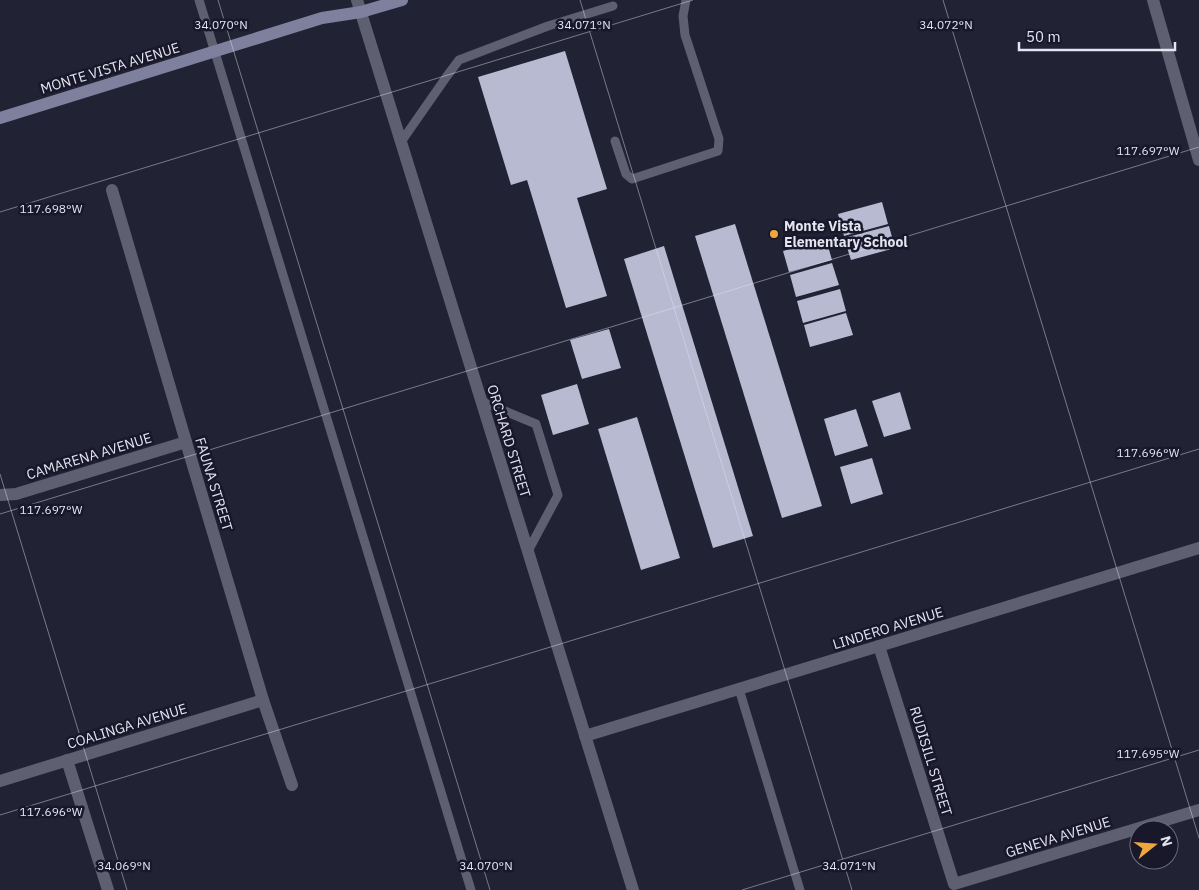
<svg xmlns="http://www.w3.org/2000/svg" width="1199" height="890" viewBox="0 0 1199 890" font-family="'IBM Plex Sans',sans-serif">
	<rect width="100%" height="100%" fill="#212234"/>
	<g fill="#b8bad2">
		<polygon points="565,51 607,189 577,198 607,296 566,308 527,180 511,185 478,77"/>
		<polygon points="882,202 888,224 844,236 838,214"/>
		<polygon points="735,224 822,506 782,518 695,236"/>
		<polygon points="889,226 895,248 851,260 844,238"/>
		<polygon points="826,239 832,260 789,272 783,251"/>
		<polygon points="664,246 753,536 713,548 624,259"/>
		<polygon points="832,263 839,285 796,297 790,275"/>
		<polygon points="840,289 846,311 803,323 797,301"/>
		<polygon points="846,313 853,335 810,347 804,325"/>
		<polygon points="609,329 621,368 582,379 570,340"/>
		<polygon points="577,384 589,424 553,435 541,395"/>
		<polygon points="900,392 911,429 884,437 872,401"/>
		<polygon points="856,409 868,446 835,456 824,419"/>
		<polygon points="637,417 680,558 641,570 598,429"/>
		<polygon points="872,458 883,494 851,504 840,467"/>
	</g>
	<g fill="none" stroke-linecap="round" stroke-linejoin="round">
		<g stroke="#5e5f71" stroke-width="9">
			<polyline points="199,0 471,890"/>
			<polyline points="615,141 626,174 632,179 718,151 719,139 685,35 683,16 686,0"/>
			<polyline points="401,142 447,76 459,60 548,26 613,6"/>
			<polyline points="481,401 536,424 558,495 528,551"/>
			<polyline points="739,689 800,890"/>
		</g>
		<g stroke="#5e5f71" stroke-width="12">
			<polyline points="1153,0 1199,160"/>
			<polyline points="112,190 186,442 263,700 292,785"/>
			<polyline points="0,495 16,494 186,442"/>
			<polyline points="879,646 954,884 1199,810"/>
			<polyline points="585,736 1199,548"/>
			<polyline points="67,760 108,890"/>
			<polyline points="0,781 263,700"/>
		</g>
		<polyline stroke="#5e5f71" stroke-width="12" points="357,0 633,890"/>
		<polyline stroke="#7e809d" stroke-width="12" points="0,118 322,18 361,12 402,0"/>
	</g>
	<path fill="none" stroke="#e4e5f1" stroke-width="1" stroke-opacity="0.45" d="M 218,0 L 490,890M 580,0 L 852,890M 943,0 L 1199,838M 0,212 L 693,0M 0,474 L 127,890M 0,514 L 1199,147M 0,815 L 1199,449M 742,890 L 1199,750"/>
	<circle fill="#efa73d" stroke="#18182a" stroke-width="2" cx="774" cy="234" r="5"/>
	<g text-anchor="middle" stroke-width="5" stroke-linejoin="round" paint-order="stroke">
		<g font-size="14" fill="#e4e5f1" stroke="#18182a">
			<text transform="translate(110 68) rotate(-17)" y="5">MONTE VISTA AVENUE</text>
			<text transform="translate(509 441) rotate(73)" y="5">ORCHARD STREET</text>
			<text transform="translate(89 456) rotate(-17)" y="5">CAMARENA AVENUE</text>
			<text transform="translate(214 484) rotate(73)" y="5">FAUNA STREET</text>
			<text transform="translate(888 628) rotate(-17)" y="5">LINDERO AVENUE</text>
			<text transform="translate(127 726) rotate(-17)" y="5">COALINGA AVENUE</text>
			<text transform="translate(931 761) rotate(73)" y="5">RUDISILL STREET</text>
			<text transform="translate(1058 837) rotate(-17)" y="5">GENEVA AVENUE</text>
		</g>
		<g font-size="14" font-weight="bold" fill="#e4e5f1" stroke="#18182a" text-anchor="start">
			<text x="784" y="231">Monte Vista<tspan x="784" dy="16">Elementary School</tspan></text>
		</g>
	</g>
	<g font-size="12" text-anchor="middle" fill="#e4e5f1" stroke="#18182a" stroke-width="5" stroke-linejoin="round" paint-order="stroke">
		<text x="221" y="29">34.070°N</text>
		<text x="584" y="29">34.071°N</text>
		<text x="946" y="29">34.072°N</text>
		<text x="1148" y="155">117.697°W</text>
		<text x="51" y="213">117.698°W</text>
		<text x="1148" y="457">117.696°W</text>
		<text x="51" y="514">117.697°W</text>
		<text x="1148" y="758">117.695°W</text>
		<text x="51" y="816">117.696°W</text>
		<text x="124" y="870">34.069°N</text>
		<text x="486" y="870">34.070°N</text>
		<text x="849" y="870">34.071°N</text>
	</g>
	<g transform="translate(1154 845) rotate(73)"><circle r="24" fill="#18182a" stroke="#6a6a7a"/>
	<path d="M0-4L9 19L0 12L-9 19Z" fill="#efa73d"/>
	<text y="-8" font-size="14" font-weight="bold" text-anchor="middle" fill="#e4e5f1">N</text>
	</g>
	<path d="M1019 42v8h156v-8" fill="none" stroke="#e4e5f1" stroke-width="2.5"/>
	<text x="1026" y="42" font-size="15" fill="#e4e5f1" stroke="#18182a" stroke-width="4" paint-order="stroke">50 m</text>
</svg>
